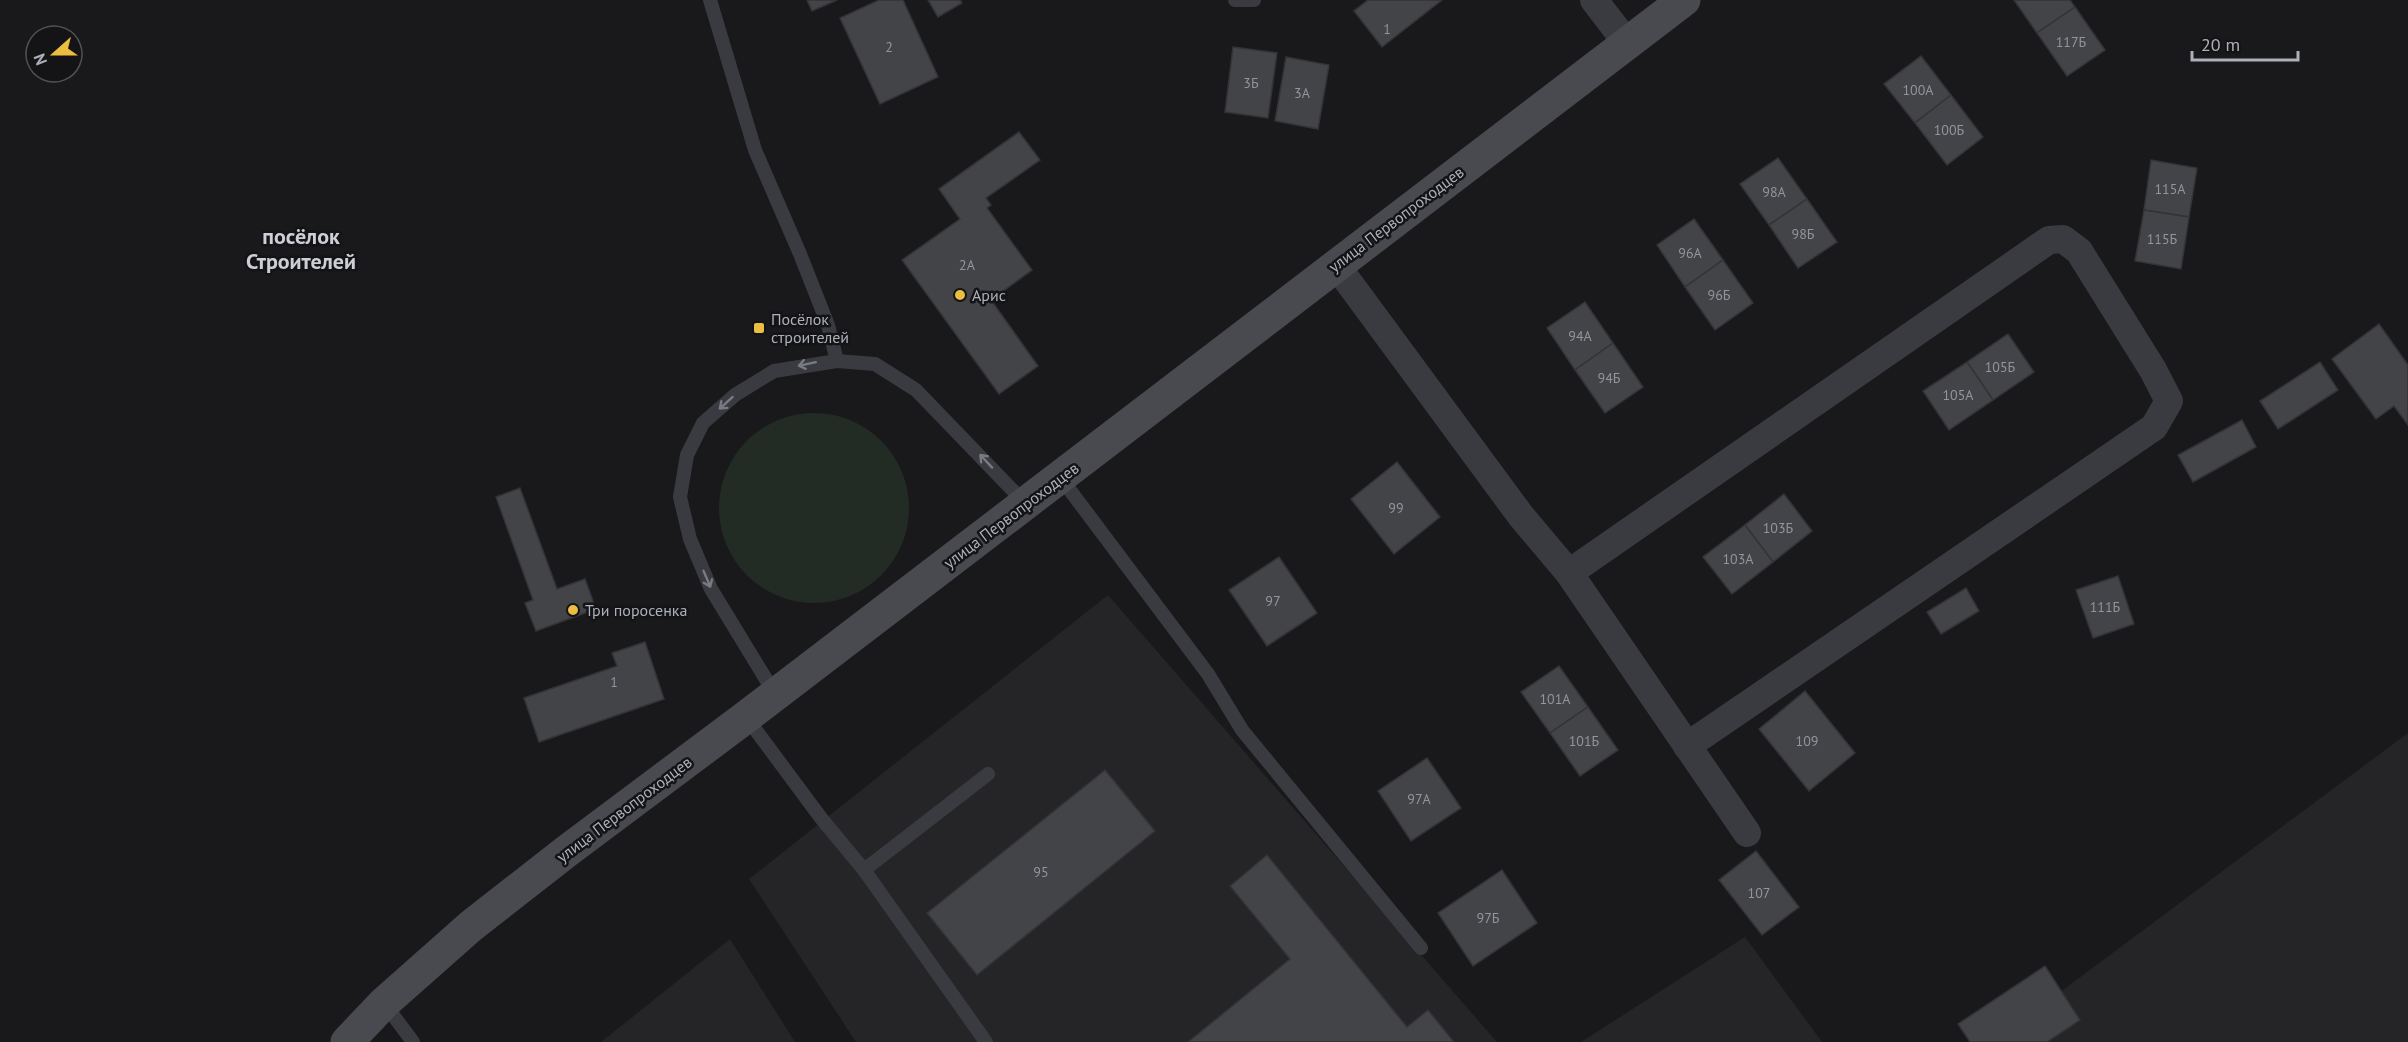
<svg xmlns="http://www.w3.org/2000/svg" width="2408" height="1042" viewBox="0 0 2408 1042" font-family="'PT Sans',sans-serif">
	<rect width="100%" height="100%" fill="#19191b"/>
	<g fill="#252528">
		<polygon points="1108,595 1497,1042 856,1042 749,879"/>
		<polygon points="2408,733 2408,1042 1993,1042"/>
		<polygon points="1745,937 1822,1042 1581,1042"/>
		<polygon points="730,939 795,1042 601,1042"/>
	</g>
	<circle fill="#232b25" cx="814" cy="508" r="95"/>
	<g fill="#434448" stroke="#343337" stroke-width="1.5">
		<polygon points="807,0 837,0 812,11"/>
		<polygon points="879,0 903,0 938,77 880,104 840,18"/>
		<polygon points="928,0 960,0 962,3 938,17"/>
		<polygon points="1368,0 1442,0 1382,47 1354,11"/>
		<polygon points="2014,0 2070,0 2075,7 2037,33"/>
		<polygon points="2075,7 2105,50 2067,76 2037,33"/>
		<polygon points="1233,47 1277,53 1268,118 1225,112"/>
		<polygon points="1921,56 1951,95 1915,123 1884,84"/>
		<polygon points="1286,57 1329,65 1318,129 1275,121"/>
		<polygon points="1951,95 1983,137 1947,165 1915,123"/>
		<polygon points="1019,132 1040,160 986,198 991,205 987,208 1032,270 991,300 1038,366 999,394 902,260 960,219 939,189"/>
		<polygon points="1778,158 1807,199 1769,225 1740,184"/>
		<polygon points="2151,160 2197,168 2189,217 2144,210"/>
		<polygon points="1807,199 1837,242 1798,268 1769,225"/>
		<polygon points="2144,210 2189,217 2181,269 2135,261"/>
		<polygon points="1694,219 1723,260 1685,287 1657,245"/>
		<polygon points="1723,260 1753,303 1715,330 1685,287"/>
		<polygon points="1585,302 1613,343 1575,370 1547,328"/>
		<polygon points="2379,324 2408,365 2408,425 2394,406 2376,419 2332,359"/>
		<polygon points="2008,334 2034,372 1993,400 1967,362"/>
		<polygon points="1613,343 1643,387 1605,413 1575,370"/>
		<polygon points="1967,362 1993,400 1949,430 1923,391"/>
		<polygon points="2320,362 2338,390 2278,429 2260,401"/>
		<polygon points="2242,420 2256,447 2193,482 2178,455"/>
		<polygon points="1397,462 1440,517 1394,554 1351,499"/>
		<polygon points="520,488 557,589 585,579 596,609 536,631 525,603 533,600 496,497"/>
		<polygon points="1784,494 1812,531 1773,562 1745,525"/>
		<polygon points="1745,525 1773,562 1732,594 1703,557"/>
		<polygon points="1279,557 1317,613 1267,646 1229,590"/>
		<polygon points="2118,576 2134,624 2093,638 2076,590"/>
		<polygon points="1966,588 1979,611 1941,634 1927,612"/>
		<polygon points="645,642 664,699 539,742 524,698 617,666 612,653"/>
		<polygon points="1559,666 1588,707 1550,733 1521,692"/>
		<polygon points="1805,691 1855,753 1809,791 1759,729"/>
		<polygon points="1588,707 1618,750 1580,776 1550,733"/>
		<polygon points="1427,758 1461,808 1411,841 1378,791"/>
		<polygon points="1105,770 1155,831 977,975 927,913"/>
		<polygon points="1756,851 1799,907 1762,935 1719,880"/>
		<polygon points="1267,855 1407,1027 1428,1010 1454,1042 1188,1042 1290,959 1230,886"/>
		<polygon points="1502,870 1537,923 1473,966 1438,913"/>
		<polygon points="2045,966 2080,1020 2047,1042 1970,1042 1958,1024"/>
	</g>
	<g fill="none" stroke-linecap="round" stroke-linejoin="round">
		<g stroke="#3a3b40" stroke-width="14">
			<polyline points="710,0 755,150 800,254 828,325 837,361"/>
			<polyline points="1235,0 1254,0"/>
			<polyline points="1060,477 1208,674 1242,730 1421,948"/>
			<polyline points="775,694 711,589 690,539 680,497 687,455 703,423 735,395 774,371 837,361 875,364 916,390 1026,504"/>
			<polyline points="746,717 821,818 864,870 988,774"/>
			<polyline points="864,870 986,1042"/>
			<polyline points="384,1003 413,1042"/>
		</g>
		<g stroke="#3a3b40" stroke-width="28">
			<polyline points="1594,0 1627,43"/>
			<polyline points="1336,265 1521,516 1569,573 1747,833"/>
			<polyline points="1569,573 2049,240 2063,239 2079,251 2153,370 2169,401 2154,427 1687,746"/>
		</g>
		<polyline stroke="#484a50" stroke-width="33" points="347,1042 384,1003 471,926 567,851 746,717 1684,0"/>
	</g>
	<defs><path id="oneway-shaft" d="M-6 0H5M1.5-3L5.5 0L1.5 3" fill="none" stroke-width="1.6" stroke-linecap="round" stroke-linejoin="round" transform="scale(1.5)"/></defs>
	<g stroke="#797b83">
		<use href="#oneway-shaft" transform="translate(807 364) rotate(168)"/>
		<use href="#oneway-shaft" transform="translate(726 403) rotate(138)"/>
		<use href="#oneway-shaft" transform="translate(986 461) rotate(-133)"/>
		<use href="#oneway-shaft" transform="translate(707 579) rotate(67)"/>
	</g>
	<g fill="#ebbd41" stroke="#141416" stroke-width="2">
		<circle cx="960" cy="295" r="6"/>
		<rect x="753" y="322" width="12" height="12" rx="3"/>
		<circle cx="573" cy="610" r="6"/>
	</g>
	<g text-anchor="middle" stroke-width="5" stroke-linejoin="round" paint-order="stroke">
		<g font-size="14" fill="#92959e">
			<text x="1387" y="34">1</text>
			<text x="2071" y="47">117Б</text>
			<text x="889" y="52">2</text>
			<text x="1251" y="88">3Б</text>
			<text x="1918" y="95">100А</text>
			<text x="1302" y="98">3А</text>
			<text x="1949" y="135">100Б</text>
			<text x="2170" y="194">115А</text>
			<text x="1774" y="197">98А</text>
			<text x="1803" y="239">98Б</text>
			<text x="2162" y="244">115Б</text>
			<text x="1690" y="258">96А</text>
			<text x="967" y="270">2А</text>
			<text x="1719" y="300">96Б</text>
			<text x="1580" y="341">94А</text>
			<text x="2000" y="372">105Б</text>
			<text x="1609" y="383">94Б</text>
			<text x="1958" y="400">105А</text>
			<text x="1396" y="513">99</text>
			<text x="1778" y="533">103Б</text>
			<text x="1738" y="564">103А</text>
			<text x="1273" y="606">97</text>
			<text x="2105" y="612">111Б</text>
			<text x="614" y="687">1</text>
			<text x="1555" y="704">101А</text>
			<text x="1584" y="746">101Б</text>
			<text x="1807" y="746">109</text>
			<text x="1419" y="804">97А</text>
			<text x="1041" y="877">95</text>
			<text x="1759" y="898">107</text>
			<text x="1488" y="923">97Б</text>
		</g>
		<g font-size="16" fill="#acb0ba" stroke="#141416">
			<text transform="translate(1396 219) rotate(-37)" y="6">улица Первопроходцев</text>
			<text transform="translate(1011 515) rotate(-37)" y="6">улица Первопроходцев</text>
			<text transform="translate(624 809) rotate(-37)" y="6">улица Первопроходцев</text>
		</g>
		<g font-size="16" fill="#acb0ba" stroke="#141416" text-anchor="start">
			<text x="972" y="301">Арис</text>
			<text x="771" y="325">Посёлок<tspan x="771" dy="18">строителей</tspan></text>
			<text x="585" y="616">Три поросенка</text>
		</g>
		<g font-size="22" font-weight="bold" fill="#cdcfd6" stroke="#141416">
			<text x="301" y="244">посёлок<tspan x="301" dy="25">Строителей</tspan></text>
		</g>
	</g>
	<g transform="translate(54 54) rotate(249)"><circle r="28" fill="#141416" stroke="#515258" stroke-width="1.5"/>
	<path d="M0-4.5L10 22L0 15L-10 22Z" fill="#ebbd41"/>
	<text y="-9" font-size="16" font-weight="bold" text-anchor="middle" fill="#acb0ba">N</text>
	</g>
	<path d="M2192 51v9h106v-9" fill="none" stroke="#acb0ba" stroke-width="3"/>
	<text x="2201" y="51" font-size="18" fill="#acb0ba" stroke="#141416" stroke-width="4.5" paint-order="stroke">20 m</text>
</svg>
